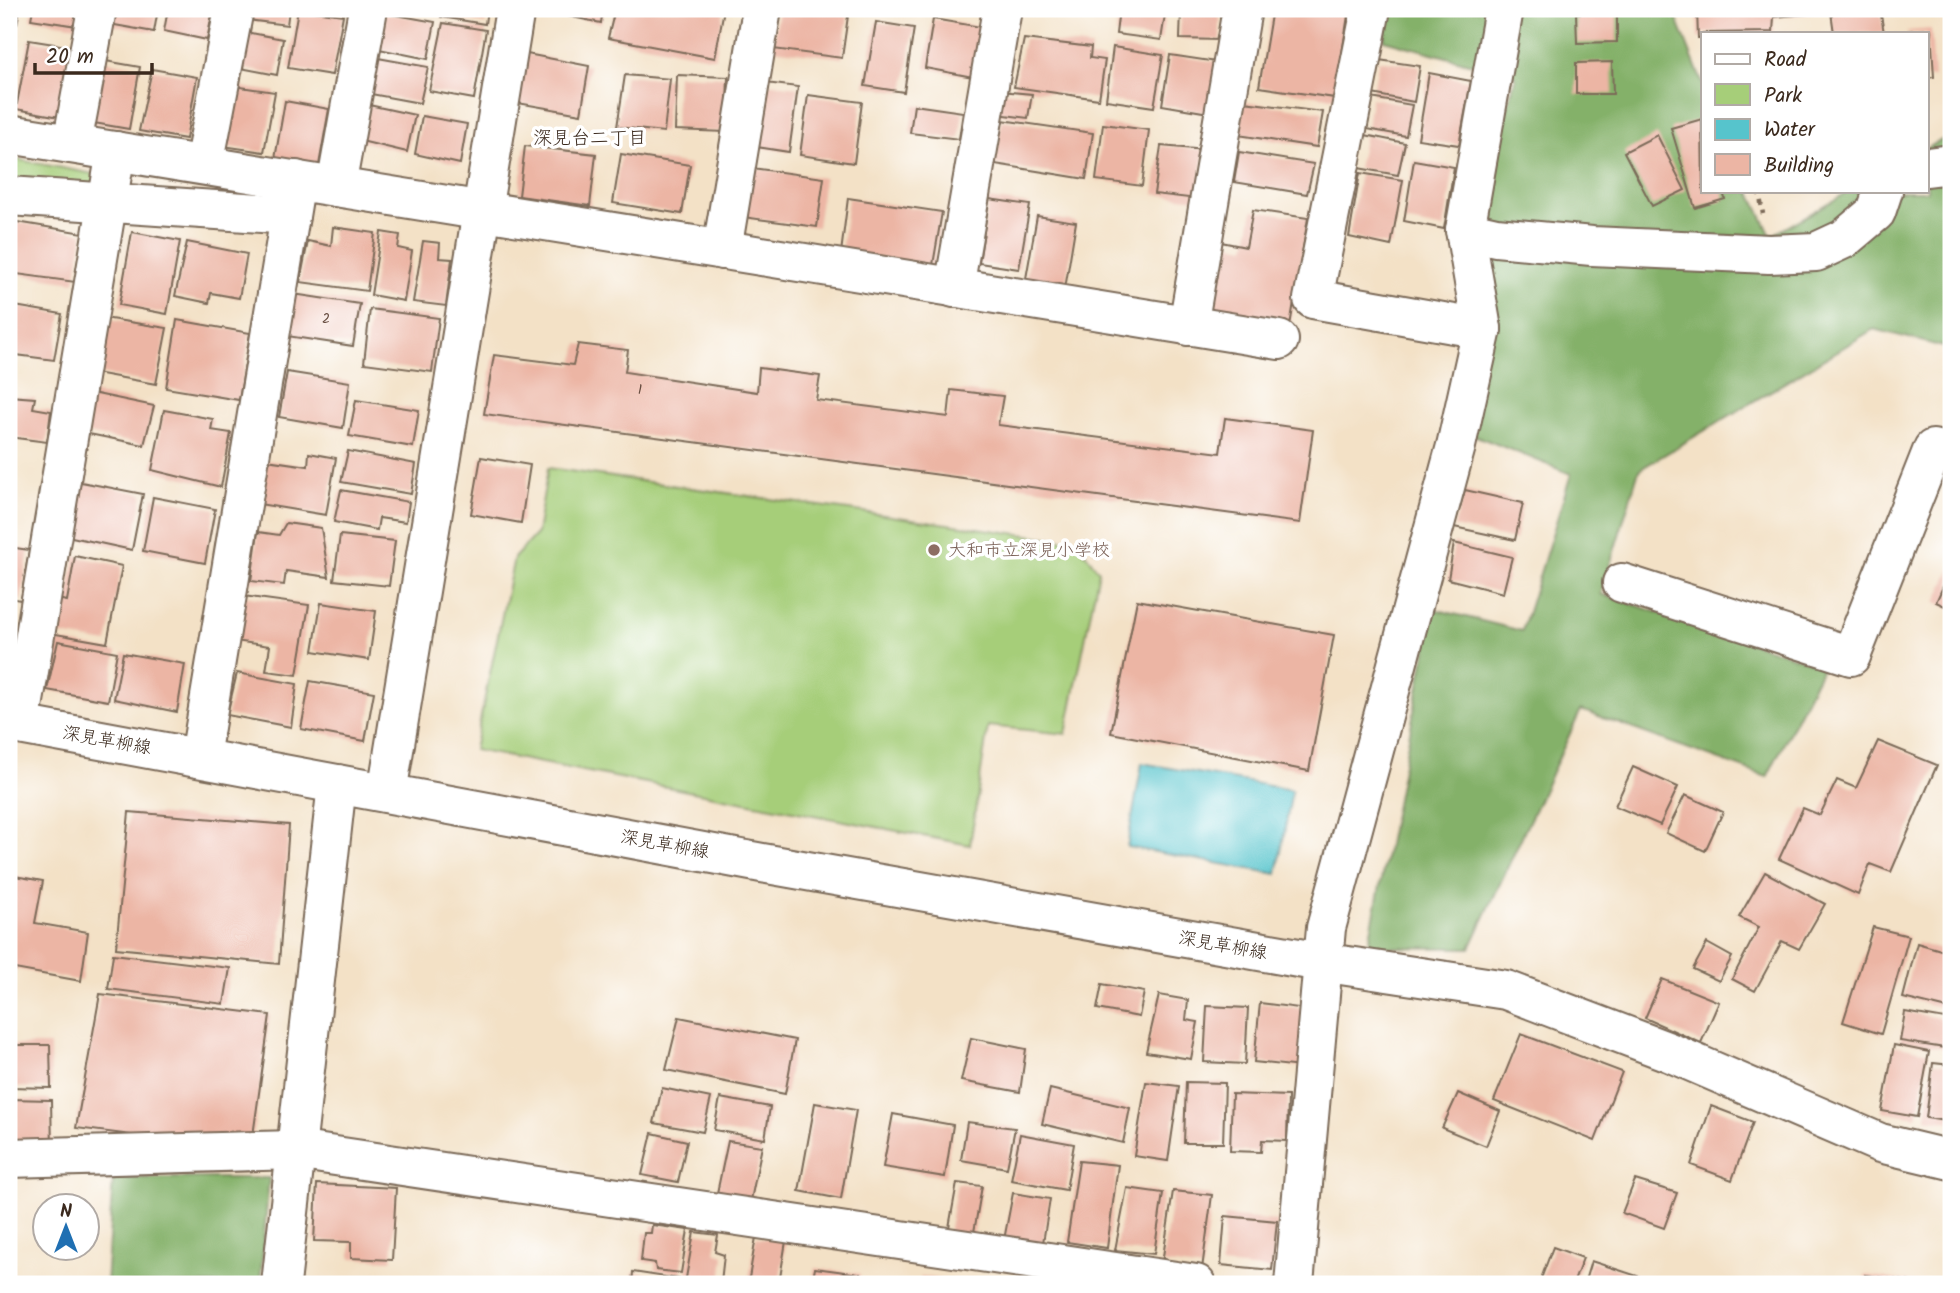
<svg xmlns="http://www.w3.org/2000/svg" width="1960" height="1293" viewBox="0 0 1960 1293" font-family="Kalam,'Klee One',sans-serif">
	<rect width="100%" height="100%" fill="#fff"/>
	<filter id="ink" filterUnits="userSpaceOnUse"><feTurbulence type="fractalNoise" baseFrequency=".0143" numOctaves="2"/><feDisplacementMap in="SourceGraphic" scale="14" xChannelSelector="R" yChannelSelector="G"/><feConvolveMatrix kernelMatrix="1 2 1 2 8 2 1 2 1" color-interpolation-filters="sRGB"/></filter>
	<filter id="wash" filterUnits="userSpaceOnUse"><feTurbulence type="fractalNoise" baseFrequency=".00686" numOctaves="4" result="noise"/><feDisplacementMap in="SourceGraphic" scale="28" xChannelSelector="R" yChannelSelector="G"/><feGaussianBlur stdDeviation="1.57" result="paint"/><feColorMatrix in="noise" values="0 0 0 0 0 0 0 0 0 0 0 0 0 0 0 0 0 1.4 0 .05"/><feComposite in="paint" operator="in"/></filter>
	<g filter="url(#wash)">
		<rect width="100%" height="100%" fill="#f3e1c6"/>
		<g fill="#a6ce79" stroke="#707c4c" stroke-width="2">
			<polygon points="9,158 99,175 96,188 9,188"/>
			<polygon points="548,468 1077,542 1099,571 1066,734 988,726 970,845 474,750 514,558 537,533"/>
		</g>
		<g fill="#84b169" stroke="#606e44" stroke-width="2">
			<polygon points="1389,9 1673,9 1703,85 1703,191 1750,191 1771,236 1850,191 1927,191 1927,148 1951,135 1951,349 1874,329 1639,470 1601,594 1823,666 1767,777 1581,710 1470,948 1368,947 1434,609 1522,631 1571,474 1464,431 1473,230 1516,76 1384,40"/>
			<polygon points="113,1178 269,1178 260,1284 106,1284"/>
		</g>
		<polygon fill="#56c4cc" stroke="#487775" stroke-width="2" points="1142,763 1292,790 1277,874 1127,847"/>
		<g id="blocks">
			<g fill="#ecb5a4">
				<polygon points="9,9 20,9 17,24 9,22"/>
				<polygon points="33,9 81,9 77,26 31,19"/>
				<polygon points="112,9 158,9 154,32 109,24"/>
				<polygon points="168,9 213,9 207,40 164,31"/>
				<polygon points="240,9 289,9 287,25 239,19"/>
				<polygon points="298,9 343,15 332,75 288,68"/>
				<polygon points="442,9 487,9 485,24 441,17"/>
				<polygon points="534,9 603,9 601,23"/>
				<polygon points="615,9 724,9 715,58 608,38"/>
				<polygon points="779,9 849,9 842,58 773,49"/>
				<polygon points="1119,9 1166,9 1161,40 1116,34"/>
				<polygon points="1181,9 1220,9 1220,40 1180,39"/>
				<polygon points="1272,9 1349,9 1335,98 1259,87"/>
				<polygon points="1697,9 1880,9 1884,33 1834,33 1831,12 1774,17 1773,32 1703,33 1703,38 1698,38"/>
				<polygon points="1617,11 1617,42 1577,43 1576,13"/>
				<polygon points="385,13 435,22 428,59 379,49"/>
				<polygon points="933,19 981,27 973,77 925,68"/>
				<polygon points="876,22 914,28 904,92 865,86"/>
				<polygon points="443,23 486,30 474,99 429,91"/>
				<polygon points="1931,29 1934,77 1927,78 1927,33 1907,33 1907,31"/>
				<polygon points="235,30 283,39 277,75 230,66"/>
				<polygon points="1024,39 1091,47 1090,58 1105,60 1099,99 1014,87"/>
				<polygon points="29,40 73,47 60,117 16,109"/>
				<polygon points="1113,47 1163,55 1154,107 1106,100"/>
				<polygon points="522,53 589,66 581,114 512,102"/>
				<polygon points="1170,55 1217,62 1209,113 1162,105"/>
				<polygon points="378,58 428,67 420,103 371,94"/>
				<polygon points="100,60 140,67 129,129 88,122"/>
				<polygon points="1379,60 1420,66 1414,102 1372,94"/>
				<polygon points="1612,62 1613,94 1576,94 1576,63"/>
				<polygon points="152,69 197,77 186,139 139,131"/>
				<polygon points="1429,73 1471,81 1459,145 1418,139"/>
				<polygon points="625,75 670,79 664,132 617,127"/>
				<polygon points="677,75 728,77 726,132 675,130"/>
				<polygon points="758,82 798,87 789,152 750,146"/>
				<polygon points="227,85 275,92 264,152 216,145"/>
				<polygon points="1001,91 1032,94 1028,118 997,114"/>
				<polygon points="808,95 862,102 854,163 800,155"/>
				<polygon points="1371,98 1412,105 1406,136 1367,129"/>
				<polygon points="285,101 329,109 319,165 275,159"/>
				<polygon points="1244,102 1323,112 1317,147 1238,135"/>
				<polygon points="369,105 415,115 407,152 361,141"/>
				<polygon points="914,105 963,112 959,139 910,133"/>
				<polygon points="422,116 467,124 460,164 415,154"/>
				<polygon points="1702,119 1703,191 1723,191 1725,199 1695,208 1671,128"/>
				<polygon points="1002,120 1093,133 1086,179 995,164"/>
				<polygon points="1103,124 1149,130 1142,186 1096,180"/>
				<polygon points="1365,135 1405,143 1398,175 1358,168"/>
				<polygon points="1657,135 1685,190 1652,206 1624,152"/>
				<polygon points="525,146 596,154 590,206 519,196"/>
				<polygon points="1161,146 1205,150 1197,199 1154,194"/>
				<polygon points="1239,152 1314,164 1307,194 1234,182"/>
				<polygon points="621,154 690,165 682,214 613,203"/>
				<polygon points="1414,160 1454,167 1444,229 1404,221"/>
				<polygon points="752,168 824,178 817,227 743,217"/>
				<polygon points="1360,173 1403,180 1391,246 1349,237"/>
				<polygon points="848,198 942,212 933,265 841,253"/>
				<polygon points="989,199 1030,205 1019,269 979,263"/>
				<polygon points="1253,210 1308,218 1290,326 1207,314 1221,242 1246,247"/>
				<polygon points="1037,216 1076,222 1064,295 1024,290"/>
				<polygon points="11,221 83,233 75,282 9,273 9,234"/>
				<polygon points="333,227 375,233 367,291 300,282 308,241 331,246"/>
				<polygon points="132,232 180,241 167,314 119,305"/>
				<polygon points="381,232 400,235 398,248 412,251 404,301 371,295"/>
				<polygon points="423,241 440,243 439,258 452,259 446,306 413,302"/>
				<polygon points="187,242 247,254 239,298 211,293 209,303 175,296"/>
				<polygon points="293,294 360,304 353,346 287,336"/>
				<polygon points="9,305 62,314 54,360 9,354"/>
				<polygon points="370,309 439,318 432,372 364,363"/>
				<polygon points="104,318 167,328 156,384 95,373"/>
				<polygon points="177,320 250,333 239,400 166,388"/>
				<polygon points="578,344 628,350 625,372 757,392 759,368 820,376 816,400 948,417 951,390 1003,396 998,425 1220,453 1225,418 1313,430 1300,523 484,414 494,355 573,365"/>
				<polygon points="287,372 350,382 343,428 279,417"/>
				<polygon points="92,393 154,406 144,445 84,433"/>
				<polygon points="9,396 35,398 33,408 51,411 47,442 9,437"/>
				<polygon points="356,400 419,410 413,447 349,436"/>
				<polygon points="164,410 213,419 211,430 231,433 221,487 152,470"/>
				<polygon points="348,451 416,464 411,494 341,482"/>
				<polygon points="309,453 336,458 326,515 259,504 266,460 308,466"/>
				<polygon points="481,457 530,465 521,523 471,514"/>
				<polygon points="76,481 143,494 132,550 67,536"/>
				<polygon points="341,490 409,502 406,522 379,518 377,530 334,522"/>
				<polygon points="1465,490 1523,503 1515,540 1454,527"/>
				<polygon points="153,497 215,509 205,563 143,551"/>
				<polygon points="286,523 321,528 329,577 286,571 284,585 251,581 258,532 279,535"/>
				<polygon points="340,535 395,541 389,586 334,580"/>
				<polygon points="1454,543 1512,557 1503,593 1448,579"/>
				<polygon points="9,547 29,550 21,600 9,598"/>
				<polygon points="75,556 122,566 107,643 50,633 57,599 67,601"/>
				<polygon points="1951,569 1951,609 1936,602"/>
				<polygon points="243,596 309,605 297,675 266,671 270,646 235,641"/>
				<polygon points="1137,600 1334,635 1309,771 1111,733"/>
				<polygon points="321,603 376,611 369,660 313,651"/>
				<polygon points="58,641 117,652 108,701 47,690"/>
				<polygon points="123,653 185,664 177,712 114,699"/>
				<polygon points="237,673 297,684 291,727 227,715"/>
				<polygon points="310,681 374,692 365,741 301,729"/>
				<polygon points="1878,741 1937,765 1891,872 1870,864 1858,895 1779,859 1803,808 1820,815 1837,780 1856,788"/>
				<polygon points="1633,767 1678,787 1660,825 1615,806"/>
				<polygon points="1685,795 1723,812 1705,851 1666,833"/>
				<polygon points="129,812 289,825 279,964 116,948"/>
				<polygon points="1765,872 1825,904 1799,949 1782,941 1755,991 1732,979 1759,927 1739,917"/>
				<polygon points="9,875 43,881 35,923 88,932 81,981 9,968"/>
				<polygon points="1873,927 1909,936 1881,1034 1843,1022"/>
				<polygon points="1707,943 1732,957 1719,981 1693,969"/>
				<polygon points="1917,943 1951,953 1951,995 1948,1009 1903,998"/>
				<polygon points="113,954 230,968 224,1004 108,989"/>
				<polygon points="1662,979 1719,1002 1701,1043 1645,1018"/>
				<polygon points="1102,984 1144,992 1139,1017 1097,1009"/>
				<polygon points="100,994 270,1015 251,1150 76,1128"/>
				<polygon points="1159,995 1188,1000 1186,1020 1198,1022 1191,1059 1146,1052"/>
				<polygon points="1260,1003 1307,1009 1301,1067 1254,1062"/>
				<polygon points="1207,1006 1248,1008 1245,1064 1204,1062"/>
				<polygon points="1905,1012 1951,1020 1951,1049 1900,1041"/>
				<polygon points="679,1017 795,1040 785,1094 666,1070"/>
				<polygon points="1521,1034 1622,1072 1595,1141 1494,1101"/>
				<polygon points="971,1038 1026,1049 1020,1092 961,1081"/>
				<polygon points="9,1045 50,1045 51,1088 9,1087"/>
				<polygon points="1894,1045 1929,1052 1917,1117 1882,1111"/>
				<polygon points="1933,1063 1951,1065 1951,1122 1926,1118"/>
				<polygon points="1146,1082 1179,1086 1168,1161 1134,1156"/>
				<polygon points="1186,1082 1225,1083 1223,1143 1184,1143"/>
				<polygon points="662,1088 711,1098 703,1132 654,1123"/>
				<polygon points="1050,1089 1130,1108 1123,1143 1042,1124"/>
				<polygon points="1458,1093 1500,1111 1486,1146 1442,1128"/>
				<polygon points="1232,1094 1288,1096 1287,1141 1262,1140 1261,1152 1230,1151"/>
				<polygon points="720,1098 770,1107 765,1139 714,1130"/>
				<polygon points="9,1099 51,1100 52,1149 9,1149"/>
				<polygon points="815,1103 856,1110 841,1199 799,1191"/>
				<polygon points="1711,1106 1753,1122 1732,1180 1691,1165"/>
				<polygon points="893,1114 953,1125 945,1177 883,1167"/>
				<polygon points="967,1122 1015,1128 1007,1168 961,1160"/>
				<polygon points="652,1133 687,1141 678,1182 642,1175"/>
				<polygon points="1020,1134 1074,1144 1066,1190 1011,1180"/>
				<polygon points="728,1141 762,1146 751,1200 717,1193"/>
				<polygon points="1079,1161 1118,1165 1107,1248 1067,1242"/>
				<polygon points="1635,1180 1677,1193 1664,1228 1622,1213"/>
				<polygon points="957,1183 982,1186 973,1238 948,1233"/>
				<polygon points="317,1184 396,1188 392,1260 351,1258 351,1242 314,1241"/>
				<polygon points="1127,1188 1163,1193 1154,1254 1115,1250"/>
				<polygon points="1173,1191 1212,1195 1202,1269 1162,1263"/>
				<polygon points="1013,1193 1050,1199 1042,1249 1003,1245"/>
				<polygon points="1225,1216 1277,1221 1272,1270 1221,1265"/>
				<polygon points="652,1225 688,1230 681,1273 656,1270 655,1263 641,1261 644,1233 651,1233"/>
				<polygon points="694,1232 718,1235 715,1252 724,1255 721,1282 710,1280 709,1284 685,1284"/>
				<polygon points="756,1237 786,1241 779,1284 748,1284"/>
				<polygon points="1553,1247 1583,1258 1573,1284 1539,1284"/>
				<polygon points="1591,1261 1656,1282 1655,1284 1584,1284"/>
				<polygon points="815,1268 860,1274 858,1284 812,1284"/>
				<polygon points="633,1272 679,1279 679,1284 632,1284"/>
				<polygon points="1865,1275 1918,1283 1918,1284 1864,1284"/>
				<polygon points="921,1276 961,1283 961,1284 920,1284"/>
			</g>
		</g>
	</g>
	<g filter="url(#ink)">
		<use href="#blocks" fill-opacity="0" stroke="#7b6a59" stroke-width="2"/>
		<g fill="none" stroke-linecap="round" stroke-linejoin="round">
			<g stroke="#7b6a59" stroke-width="42">
				<g id="minor">
					<polyline points="1371,9 1313,299 1482,329"/>
					<polyline points="9,134 1279,340"/>
					<polyline points="72,144 97,9"/>
					<polyline points="204,165 234,9"/>
					<polyline points="1927,167 1951,164"/>
					<polyline points="336,187 368,9"/>
					<polyline points="9,196 290,215"/>
					<polyline points="1465,230 1496,237 1592,246 1769,254 1816,252 1844,239 1876,212 1883,191"/>
					<polyline points="722,250 762,9"/>
					<polyline points="954,288 1002,9"/>
					<polyline points="1188,326 1242,9"/>
					<polyline points="1622,583 1851,656 1933,449 1951,454"/>
					<polyline points="9,723 762,863 1321,962 1506,990 1669,1052 1880,1143 1951,1160"/>
					<polyline points="20,725 116,151"/>
					<polyline points="200,757 296,180"/>
					<polyline points="387,793 515,9"/>
					<polyline points="9,1158 295,1150 1196,1284"/>
					<polyline points="281,1284 337,784"/>
					<polyline points="1294,1284 1326,928 1456,446 1482,329 1465,230 1504,9"/>
				</g>
			</g>
			<polyline stroke="#7b6a59" stroke-width="4.5" stroke-dasharray="5 5" stroke-linecap="butt" points="1759,191 1763,214"/>
			<use href="#minor" stroke="#fff" stroke-width="38"/>
		</g>
	</g>
	<circle fill="#8d6e63" stroke="#fff" stroke-width="2.5" cx="934" cy="550" r="7"/>
	<g text-anchor="middle" stroke-width="7" stroke-linejoin="round" paint-order="stroke">
		<g font-size="14" fill="#674d40">
			<text x="326" y="323">2</text>
			<text x="640" y="394">1</text>
		</g>
		<g font-size="18" fill="#785e54" stroke="#fff" text-anchor="start">
			<text x="948" y="556">大和市立深見小学校</text>
		</g>
		<g font-size="18" fill="#3b2a1e" stroke="#fff">
			<text transform="translate(107 740) rotate(10)" y="6">深見草柳線</text>
			<text transform="translate(665 844) rotate(10)" y="6">深見草柳線</text>
			<text transform="translate(1223 945) rotate(10)" y="6">深見草柳線</text>
		</g>
		<g font-size="19" fill="#3b2a1e" stroke="#fff">
			<text x="590" y="144">深見台二丁目</text>
		</g>
	</g>
	<rect width="1960" height="1293" fill="none" stroke="#fff" stroke-width="35"/>
	<rect x="1701" y="32" width="228" height="161" fill="#ffffff" stroke="#b1aaa5" stroke-width="2"/>
	<rect x="1715" y="54" width="35" height="10" fill="#ffffff" stroke="#b1aaa5" stroke-width="2"/>
	<text x="1764" y="66" font-size="21" fill="#3b2a1e">Road</text>
	<rect x="1715" y="84" width="35" height="21" fill="#a6ce79" stroke="#b1aaa5" stroke-width="2"/>
	<text x="1764" y="102" font-size="21" fill="#3b2a1e">Park</text>
	<rect x="1715" y="119" width="35" height="21" fill="#56c4cc" stroke="#b1aaa5" stroke-width="2"/>
	<text x="1764" y="136" font-size="21" fill="#3b2a1e">Water</text>
	<rect x="1715" y="154" width="35" height="21" fill="#ecb5a4" stroke="#b1aaa5" stroke-width="2"/>
	<text x="1764" y="172" font-size="21" fill="#3b2a1e">Building</text>
	<g transform="translate(66 1227)"><circle r="33" fill="#ffffff" stroke="#b1aaa5" stroke-width="2"/>
	<path d="M0-5L12 26L0 18L-12 26Z" fill="#1f6fb2"/>
	<text y="-10" font-size="19" font-weight="bold" text-anchor="middle" fill="#3b2a1e">N</text>
	</g>
	<path d="M35 63v10h117v-10" fill="none" stroke="#3b2a1e" stroke-width="3.5"/>
	<text x="46" y="63" font-size="21" fill="#3b2a1e" stroke="#ffffff" stroke-width="5" paint-order="stroke">20 m</text>
</svg>
